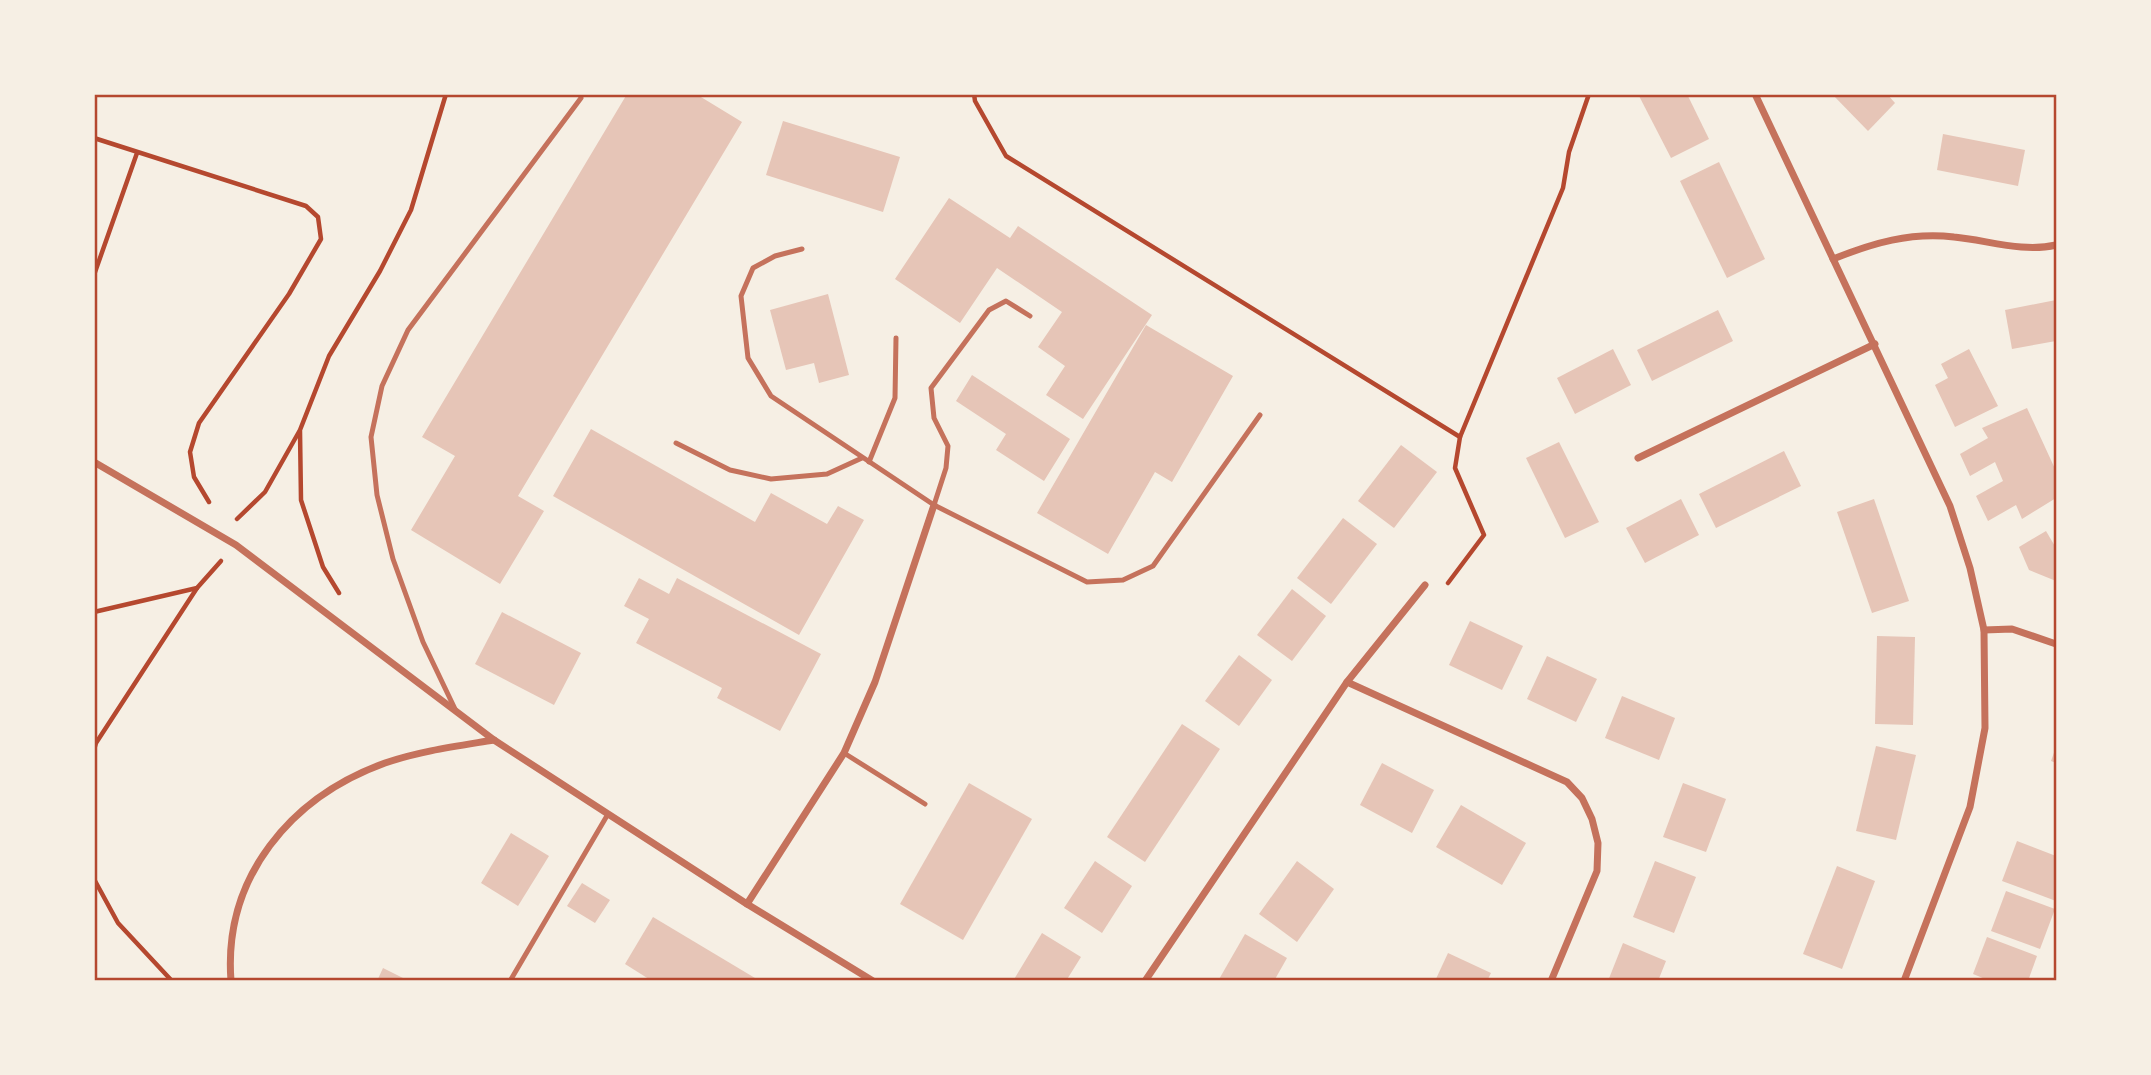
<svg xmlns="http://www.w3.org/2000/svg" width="2151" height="1075" viewBox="0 0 2151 1075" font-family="Signika,sans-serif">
	<rect width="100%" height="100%" fill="#f6efe4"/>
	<g fill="#e6c5b7">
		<polygon points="627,94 696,94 742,122 518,496 544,511 500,584 411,530 455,456 422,437"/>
		<polygon points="1638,94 1687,94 1709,139 1671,158"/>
		<polygon points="1832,94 1887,94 1895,103 1868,131"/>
		<polygon points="783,121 900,157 883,212 766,175"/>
		<polygon points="1943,134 2025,150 2018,186 1937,170"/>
		<polygon points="1719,162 1765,259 1727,278 1680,181"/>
		<polygon points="949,198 1010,238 1018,226 1152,315 1083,419 1046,395 1065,366 1038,347 1062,312 997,268 960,323 895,279"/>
		<polygon points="828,294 849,375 819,383 814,363 786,370 770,310"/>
		<polygon points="2056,300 2056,341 2012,349 2005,310"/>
		<polygon points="1718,310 1733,341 1652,381 1637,350"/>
		<polygon points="1146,325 1233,376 1172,482 1155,472 1108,554 1037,513"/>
		<polygon points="1613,349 1631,385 1575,414 1557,378"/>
		<polygon points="1969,349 1998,406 1955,427 1935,385 1948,378 1941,364"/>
		<polygon points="972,375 1070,439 1044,481 996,450 1006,434 956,401"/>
		<polygon points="2027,408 2056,471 2056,498 2022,519 2016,505 1988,521 1976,496 2003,481 1995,462 1970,476 1960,454 1988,438 1982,428"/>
		<polygon points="591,429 755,522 771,493 827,524 838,506 864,520 799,635 553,496"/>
		<polygon points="1559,442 1599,522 1565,538 1526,458"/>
		<polygon points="1401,445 1437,472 1394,528 1358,501"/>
		<polygon points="1784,451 1801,486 1716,528 1699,494"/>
		<polygon points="1681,499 1699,535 1645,563 1626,528"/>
		<polygon points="1874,499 1909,601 1872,613 1837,512"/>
		<polygon points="1343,518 1377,544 1331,604 1297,578"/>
		<polygon points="2046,531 2056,548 2056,581 2029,570 2019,547"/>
		<polygon points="639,578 669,594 677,578 821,654 780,731 717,698 722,688 636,643 649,619 624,606"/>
		<polygon points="1292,589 1326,616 1292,661 1257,635"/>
		<polygon points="502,612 581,653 554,705 475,664"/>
		<polygon points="1470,621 1523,646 1502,690 1449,665"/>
		<polygon points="1877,636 1915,637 1913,725 1875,724"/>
		<polygon points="1239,655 1272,680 1239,726 1205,701"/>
		<polygon points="1547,656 1597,679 1576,722 1527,699"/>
		<polygon points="1622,696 1675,718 1659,760 1605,738"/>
		<polygon points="1182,724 1220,749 1145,862 1107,837"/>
		<polygon points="1876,746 1916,755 1896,840 1856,831"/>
		<polygon points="2056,747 2056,763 2051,761"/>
		<polygon points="1382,763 1434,790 1412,833 1360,805"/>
		<polygon points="969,783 1032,819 963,940 900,904"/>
		<polygon points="1683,783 1726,799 1706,852 1663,837"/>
		<polygon points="1461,805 1526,843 1502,885 1436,847"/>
		<polygon points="511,833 549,856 518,906 481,883"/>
		<polygon points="2017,841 2056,856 2056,901 2002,881"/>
		<polygon points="1095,861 1132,886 1102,933 1064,908"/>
		<polygon points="1297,861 1334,889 1297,942 1259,914"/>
		<polygon points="1655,861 1696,877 1674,933 1633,917"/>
		<polygon points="1837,866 1875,881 1842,969 1803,954"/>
		<polygon points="582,883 610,900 595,923 567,906"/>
		<polygon points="2006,891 2055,909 2040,949 1991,931"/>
		<polygon points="653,917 760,981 652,981 625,964"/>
		<polygon points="1042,933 1081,957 1066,981 1013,981"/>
		<polygon points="1245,934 1287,958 1274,981 1218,981"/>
		<polygon points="1987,937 2037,956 2028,981 1990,981 1973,974"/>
		<polygon points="1623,943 1666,961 1658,981 1608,981"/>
		<polygon points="1448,953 1491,973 1487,981 1435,981"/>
		<polygon points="383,968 409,981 377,981"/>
	</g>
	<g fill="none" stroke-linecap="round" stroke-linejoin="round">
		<g stroke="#b5482f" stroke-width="4.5">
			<polyline points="974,94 975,101 1006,156 1460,437"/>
			<polyline points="94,138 306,206 318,217 321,239 289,294 199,423 190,452 194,477 209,502"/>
			<polyline points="94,275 137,153"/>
			<polyline points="300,431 301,500 323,567 339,593"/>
			<polyline points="237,519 265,492 300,430 329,356 380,271 411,210 446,94"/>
			<polyline points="1448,583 1484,535 1455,468 1460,437 1563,188 1569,152 1589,94"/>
			<polyline points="94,612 197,588 221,561"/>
			<polyline points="94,750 96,743 197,588"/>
			<polyline points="94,879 118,923 172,981"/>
		</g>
		<g stroke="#c5725c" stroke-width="5">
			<polyline points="802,249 775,256 753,268 741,296 748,358 771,396 934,505 1087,582 1123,580 1153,566 1260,415"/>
			<polyline points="676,443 730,470 771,479 827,474 862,458"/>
			<polyline points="869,462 895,398 896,338"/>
			<polyline points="934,505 946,468 948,446 934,418 931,388 989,310 1006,301 1030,316"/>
			<polyline points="455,709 423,642 393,559 377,495 371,437 382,386 408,330 581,98"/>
			<polyline points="844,753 925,804"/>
			<polyline points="510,981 608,814"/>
		</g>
		<g stroke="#c5725c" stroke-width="7">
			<polyline points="1755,94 1950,506 1970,568 1984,630 1985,728 1970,807 1904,981"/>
			<path d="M 1833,259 C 1873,243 1910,232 1954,237 C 1987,240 2023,253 2056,245"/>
			<polyline points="1638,458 1875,344"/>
			<polyline points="94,462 236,545 494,740 747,904 873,981"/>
			<polyline points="1984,630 2012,629 2056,644"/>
			<polyline points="1347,682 1425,585"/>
			<polyline points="747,904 844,753 875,682 934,505"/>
			<path d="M 231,981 C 223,877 291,797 385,763 C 420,751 458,746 494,740"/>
			<polyline points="1145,981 1347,682 1567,782 1582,798 1592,819 1598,843 1597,871 1551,981"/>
		</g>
	</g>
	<rect width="2151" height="1075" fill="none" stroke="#f6efe4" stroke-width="192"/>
	<rect x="96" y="96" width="1959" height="883" fill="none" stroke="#b5482f" stroke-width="2.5"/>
</svg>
